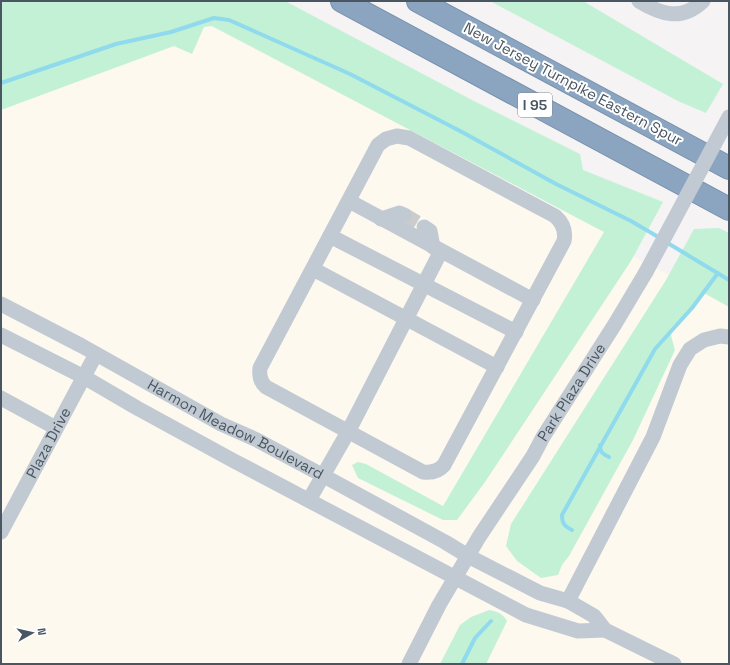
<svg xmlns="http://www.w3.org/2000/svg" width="730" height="665" viewBox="0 0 730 665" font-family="'Space Grotesk',sans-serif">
	<rect width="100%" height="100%" fill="#f5f3f3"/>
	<polygon fill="#fdf9ef" points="1,1 162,1 368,108 604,232 601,240 729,306 729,664 1,664"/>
	<g fill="#c3f1d5">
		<polygon points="1,1 285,1 472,100 580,154 583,170 663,202 631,261 485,482 457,520 443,520 358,478 352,465 358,462 366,464 443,506 604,232 212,26 204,27 192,54 174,46 1,110"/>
		<polygon points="490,1 583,1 723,84 706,113 678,101"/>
		<polygon points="719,228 729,233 729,307 704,293 670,332 675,350 633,440 569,556 562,565 558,575 541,578 517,561 506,546 511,524 666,280 694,229"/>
		<path d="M 489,610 C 497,611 503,614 507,621 L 486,664 L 440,664 L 460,625 L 471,617 Z"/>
	</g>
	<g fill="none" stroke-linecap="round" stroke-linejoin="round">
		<g stroke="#90daee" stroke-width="4">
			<polyline points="1,83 116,44 171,32 214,18 229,20 350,74 462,132 556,184 631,221 660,238"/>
			<polyline points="666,242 729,280"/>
			<path d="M 600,445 C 600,453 603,454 609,457"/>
			<path d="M 572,530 C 564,526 562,523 562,515 L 655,349 L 692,308 L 718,273"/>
			<polyline points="462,664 475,638 491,621"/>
		</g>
		<polyline stroke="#caccce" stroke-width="15" stroke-dasharray="15 8" stroke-linecap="butt" points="404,215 424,227"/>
		<g stroke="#7690ad" stroke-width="24">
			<g id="highway">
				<polyline points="342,1 729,209"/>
				<polyline points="418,1 729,168"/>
			</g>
		</g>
		<g stroke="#c1cad2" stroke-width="15">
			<path d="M 639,1 C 662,15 682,21 703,1"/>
			<path d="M 397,136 L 409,138 L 555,216 C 563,223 566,231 564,241 L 444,465 C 438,472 431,473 423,472 L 266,387 C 260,382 259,376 260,368 L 378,145 L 386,139 Z"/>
			<polyline points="349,201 533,300"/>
			<polyline points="381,219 399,213 404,215"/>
			<polyline points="424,227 430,231 433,247"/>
			<polyline points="330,236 516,332"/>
			<polyline points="313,269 497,367"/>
			<path id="s1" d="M 1,304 L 82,346 L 221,424 L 257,440 L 322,475 L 445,542 L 468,556 L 540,593 L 568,601 L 594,616 L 605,630 L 674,664"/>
			<polyline points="1,335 84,377 137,408 234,461 526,615 578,631 605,630"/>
			<polyline points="1,398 56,428"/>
			<polyline points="309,500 348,432 441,251"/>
			<path id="s2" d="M 1,532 L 96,354"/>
			<polyline points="568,601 653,437 680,365 690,349 704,340 720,336 729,337"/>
			<path id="s3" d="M 409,664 L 439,605 L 479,537 L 533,456 L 543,437 L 615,324 L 646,272"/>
		</g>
		<use href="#highway" stroke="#8ba5c1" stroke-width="22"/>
		<polyline stroke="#c1cad2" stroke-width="15" points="646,272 729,117"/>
	</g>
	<g text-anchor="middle" stroke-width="4" stroke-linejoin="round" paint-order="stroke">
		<rect fill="#fff" stroke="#808990" stroke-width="1" x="518" y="93" width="34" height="24" rx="3"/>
		<g font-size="14" font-weight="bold" fill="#4a5661">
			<text x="535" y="110">I 95</text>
		</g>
		<g font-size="15" fill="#4a5661" stroke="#fff">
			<text transform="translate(573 84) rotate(28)" y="5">New Jersey Turnpike Eastern Spur</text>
			<text dy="5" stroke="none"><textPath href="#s3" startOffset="317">Park Plaza Drive</textPath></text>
			<text dy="5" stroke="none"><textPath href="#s1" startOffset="266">Harmon Meadow Boulevard</textPath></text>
			<text dy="5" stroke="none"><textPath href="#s2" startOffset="101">Plaza Drive</textPath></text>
		</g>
	</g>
	<rect width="730" height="665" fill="none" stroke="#4a5661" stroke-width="4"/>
	<g transform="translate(32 633) rotate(82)" stroke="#ffffff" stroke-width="3" paint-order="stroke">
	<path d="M0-3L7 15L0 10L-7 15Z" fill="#4a5661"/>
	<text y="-6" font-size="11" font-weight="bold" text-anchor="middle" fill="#4a5661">N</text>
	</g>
</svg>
